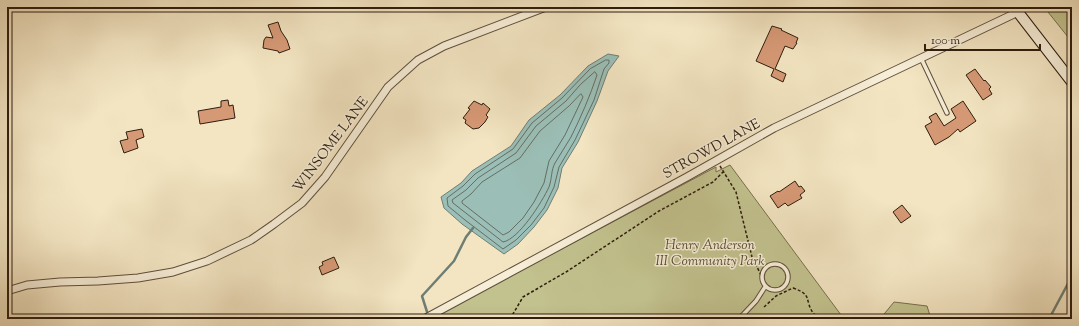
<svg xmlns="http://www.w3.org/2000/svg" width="1079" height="326" viewBox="0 0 1079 326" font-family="'Sorts Mill Goudy',serif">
	<rect width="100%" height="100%" fill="#f3e5c2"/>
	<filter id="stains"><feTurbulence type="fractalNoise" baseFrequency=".005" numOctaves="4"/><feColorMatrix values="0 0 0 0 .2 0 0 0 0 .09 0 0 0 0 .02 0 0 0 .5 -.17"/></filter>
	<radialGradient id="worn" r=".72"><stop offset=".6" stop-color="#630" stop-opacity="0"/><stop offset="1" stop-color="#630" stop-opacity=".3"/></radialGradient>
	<g fill="#c2c28e" stroke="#78704e">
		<polygon points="1044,7 1072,7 1072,42"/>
		<polygon points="730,165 844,319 430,319 716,167 716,172"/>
		<polygon points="894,302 927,306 931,319 880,319"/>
	</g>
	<polygon fill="#9bbfb7" stroke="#6f7e74" points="608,54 619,56 608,71 597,101 578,142 562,168 558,188 547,210 534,227 518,244 504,254 462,224 444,208 441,197 461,183 472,171 511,146 529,120 560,95 588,66"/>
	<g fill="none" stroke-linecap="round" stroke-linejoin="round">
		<g stroke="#646e63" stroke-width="1">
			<polygon points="606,60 609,60 609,63 604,69 594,100 575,140 559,167 554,187 544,208 531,225 516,240 503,249 465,220 448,206 447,198 463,186 475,174 513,149 532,123 562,98 590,69"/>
			<path d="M 595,72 L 597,75 C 590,96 581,117 571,137 C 566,146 560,154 555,163 C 551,170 552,179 549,187 C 542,202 519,239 503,242 L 453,203 L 452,200 L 466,190 L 478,178 L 516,153 L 536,126 L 566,101 L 580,85 Z"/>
			<polygon points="581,94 583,97 565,135 549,161 544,183 534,202 523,218 509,232 503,235 462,203 462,201 471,194 482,182 520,158 540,131 569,106"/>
		</g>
		<g stroke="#6f7e74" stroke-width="2.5">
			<polyline points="428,315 422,296 454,261 466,237 473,228"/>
			<polyline points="1049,319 1072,276"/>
		</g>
	</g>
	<g fill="#d69975" stroke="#2e1d0f">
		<polygon points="278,22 281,31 287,40 290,49 279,53 278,51 263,48 264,40 266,37 273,38 268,25"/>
		<polygon points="772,26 782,29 781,30 798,38 796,43 797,43 793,49 785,46 775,69 786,74 783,82 771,76 774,69 756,61"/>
		<polygon points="975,69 984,81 985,80 991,87 989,89 992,94 983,100 966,75"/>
		<polygon points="228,100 229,106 233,105 235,118 200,124 198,111 221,107 221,101"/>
		<polygon points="474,101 482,105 483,103 490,109 486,115 488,117 485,122 479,128 473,129 465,123 466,120 463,118 470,109 468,108"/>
		<polygon points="963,101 976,121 960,132 958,129 949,137 935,145 925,126 932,122 929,117 936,113 944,126 956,118 951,109"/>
		<polygon points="142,129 144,137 136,140 138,148 124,153 120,141 128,139 126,132"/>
		<polygon points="795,181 799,187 801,186 805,191 800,195 802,198 788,206 785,203 778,208 770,196 778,191 779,192"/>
		<polygon points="902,205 911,216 901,223 893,212"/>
		<polygon points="334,257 339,268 322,275 319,267 323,265 322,262"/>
	</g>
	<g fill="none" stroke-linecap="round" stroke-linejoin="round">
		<g stroke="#5f4f3c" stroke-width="5.5">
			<g id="lane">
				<polyline points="921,58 947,113"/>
				<circle cx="775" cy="277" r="13"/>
				<polyline points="739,319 756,301 765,287"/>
			</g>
		</g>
		<g stroke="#5f4f3c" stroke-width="9">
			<g id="street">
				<polyline points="7,291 27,285 60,282 98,281 138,278 173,272 207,261 251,240 274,224 302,203 325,177 388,87 418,60 444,46 546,7"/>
				<polyline points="424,319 687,177 774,128 1018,12"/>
			</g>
		</g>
		<g stroke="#2e1d0f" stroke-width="12">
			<polyline id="secondary" points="1014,7 1072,82"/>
		</g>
		<g stroke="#2e1d0f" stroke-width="1.5" stroke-dasharray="3 2" stroke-linecap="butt">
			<polyline points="720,166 736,192 752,257 761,275"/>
			<path d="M 764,307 L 776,296 L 793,288 C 813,295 804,299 813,313 C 815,315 819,317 821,319"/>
			<polyline points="510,319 523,297 566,272 659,211 713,182 723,172"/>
		</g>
		<use href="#lane" stroke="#f7eed7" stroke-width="3.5"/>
		<use href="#street" stroke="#f7eed7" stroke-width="7"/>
		<use href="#secondary" stroke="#f7eed7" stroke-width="10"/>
	</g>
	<g text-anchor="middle" stroke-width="3" stroke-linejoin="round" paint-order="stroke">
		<g font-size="14" fill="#2e1d0f" stroke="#f7eed7">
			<text transform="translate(330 144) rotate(-53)" y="5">WINSOME LANE</text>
			<text transform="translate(711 148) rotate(-29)" y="5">STROWD LANE</text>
		</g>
		<g font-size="14" font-style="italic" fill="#5a4f35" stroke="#f7eed7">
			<text x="710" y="249">Henry Anderson<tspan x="710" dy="16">III Community Park</tspan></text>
		</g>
	</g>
	<rect width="1079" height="326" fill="none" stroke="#f3e5c2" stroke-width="24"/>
	<rect x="8" y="8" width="1063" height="310" fill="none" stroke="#2e1d0f" stroke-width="2"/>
	<rect x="12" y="12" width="1055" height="302" fill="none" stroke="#2e1d0f"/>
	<path d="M925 44v6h115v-6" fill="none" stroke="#2e1d0f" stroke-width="2"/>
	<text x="931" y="44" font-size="12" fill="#2e1d0f" stroke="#f7eed7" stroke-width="3" paint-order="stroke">100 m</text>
	<rect width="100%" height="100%" filter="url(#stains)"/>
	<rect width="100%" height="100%" fill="url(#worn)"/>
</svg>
